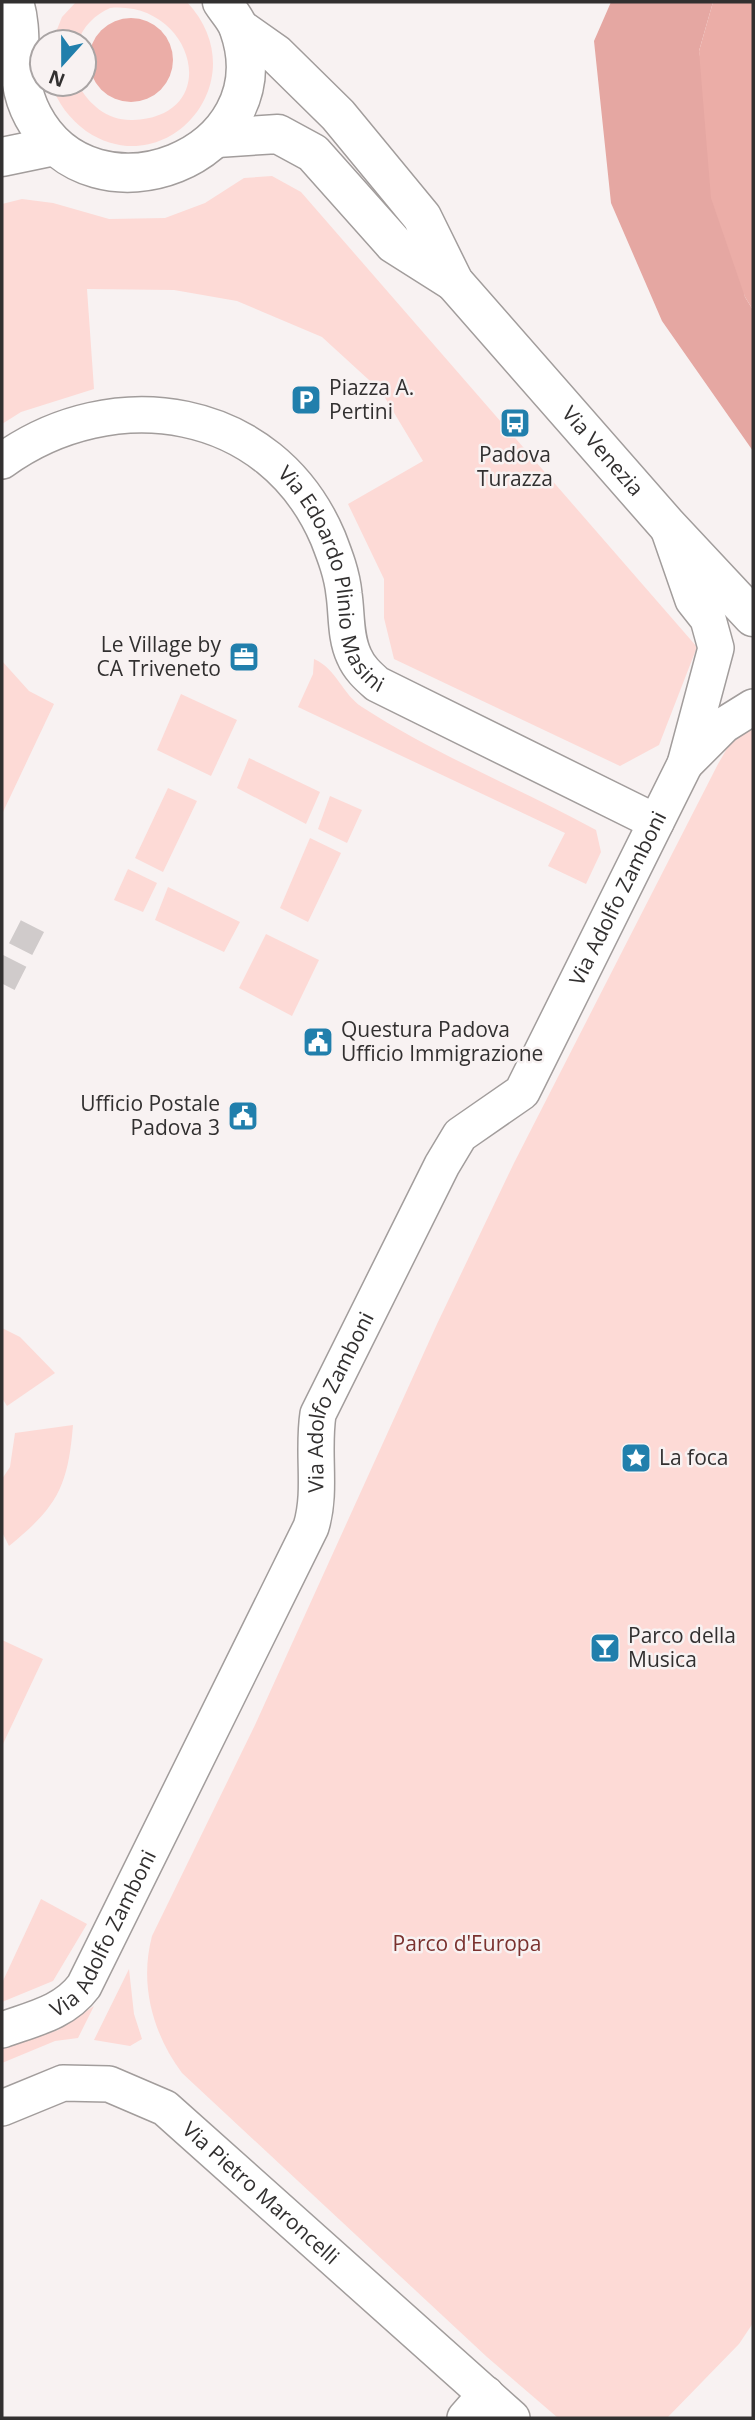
<svg xmlns="http://www.w3.org/2000/svg" width="755" height="2420" viewBox="0 0 755 2420" font-family="'Open Sans',sans-serif">
	<rect width="100%" height="100%" fill="#f8f2f2"/>
	<g fill="#fddad6">
		<path d="M 76,2 L 187,2 C 259,79 167,186 86,131 C 70,119 57,103 52,84 L 78,84 C 89,105 108,121 133,120 C 226,116 193,0 110,8 C 95,15 83,26 78,42 L 52,42 L 62,17 Z"/>
		<polygon points="272,176 301,192 697,647 659,745 620,766 394,659 384,618 384,579 348,504 423,461 381,391 322,337 237,301 174,290 87,289 94,389 21,412 2,424 2,204 22,199 53,203 109,219 165,218 205,203 244,178"/>
		<path d="M 314,659 C 337,669 342,694 362,707 C 436,755 519,788 596,830 L 601,852 L 586,884 L 548,866 L 565,833 L 298,707 L 313,674 Z"/>
		<polygon points="2,661 29,691 54,704 3,812"/>
		<polygon points="181,694 237,720 211,776 157,750"/>
		<path d="M 749,728 L 753,728 L 753,2323 L 739,2344 L 667,2418 L 558,2418 L 487,2357 L 182,2073 C 153,2034 139,1985 152,1936 L 255,1725 L 437,1324 L 514,1163 L 718,764 L 729,745 Z"/>
		<polygon points="249,758 320,792 306,824 237,788"/>
		<polygon points="168,788 197,801 163,872 135,858"/>
		<polygon points="330,796 362,810 347,843 318,829"/>
		<polygon points="310,838 341,853 308,922 280,908"/>
		<polygon points="128,869 157,883 143,912 114,900"/>
		<polygon points="168,887 240,922 224,952 155,920"/>
		<polygon points="266,934 319,960 292,1016 239,988"/>
		<polygon points="2,1328 20,1337 55,1373 7,1406 2,1398"/>
		<path d="M 73,1425 C 68,1487 57,1507 9,1546 L 2,1532 L 2,1479 L 10,1467 L 15,1433 Z"/>
		<polygon points="2,1640 43,1659 2,1746"/>
		<polygon points="41,1899 87,1924 53,1981 2,2002 2,1983"/>
		<polygon points="129,1969 134,2014 142,2039 130,2046 94,2040"/>
		<polygon points="94,2006 78,2038 55,2041 2,2063 2,2049 58,2030"/>
	</g>
	<polygon fill="#e5a7a2" points="611,2 713,2 699,51 745,297 753,310 753,451 662,321 611,203 594,41"/>
	<g fill="#ebada7">
		<polygon points="713,2 753,2 753,310 745,297 711,198 699,51"/>
		<circle cx="131" cy="60" r="42"/>
	</g>
	<g fill="none" stroke-linecap="round" stroke-linejoin="round">
		<polyline stroke="#d0cbcb" stroke-width="26" stroke-dasharray="26 13" stroke-linecap="butt" points="3,984 36,919"/>
		<g stroke="#a29d9c" stroke-width="38">
			<g id="minor">
				<path id="s1" d="M 2,461 C 113,381 271,404 328,538 C 335,556 342,574 344,594 C 347,614 345,637 354,656 C 359,668 368,676 377,684 L 656,822"/>
				<polyline points="685,764 724,725 753,707"/>
				<path id="s2" d="M 2,2030 C 32,2019 64,2013 84,1986 L 311,1527 C 322,1491 312,1453 318,1414 L 442,1165 L 460,1135 L 522,1092 L 685,764 L 716,648 L 708,619 L 693,600 L 667,525"/>
				<path id="s3" d="M 2,2108 L 63,2083 L 109,2084 L 165,2108 L 512,2418"/>
				<polyline points="465,2418 486,2394"/>
			</g>
		</g>
		<g stroke="#a29d9c" stroke-width="41">
			<g id="tertiary">
				<path id="s4" d="M 239,28 L 276,54 L 338,115 L 422,217 L 454,282 L 667,525 L 753,617"/>
				<polyline points="217,138 278,134 313,153 394,244 454,282"/>
				<polyline points="2,157 55,146"/>
			</g>
		</g>
		<g stroke="#a29d9c" stroke-width="41">
			<path id="secondary" d="M 14,2 C 26,40 11,75 33,116 C 93,230 284,157 239,29 C 236,19 227,10 222,2"/>
		</g>
		<use href="#minor" stroke="#fff" stroke-width="35"/>
		<use href="#tertiary" stroke="#fff" stroke-width="38"/>
		<use href="#secondary" stroke="#fff" stroke-width="38"/>
	</g>
	<defs>
		<g id="parking-square" transform="scale(1.575)"><rect x="-9" y="-9" width="18" height="18" rx="4" fill="#217fac" stroke="#f8f2f2"/><path d="M-3.5-5.5H1a3.5 3.5 0 0 1 0 7H-1V5.5H-3.5ZM-1-3.4V-.6H.8a1.4 1.4 0 0 0 0-2.8Z" fill="#fff"/></g>
		<g id="bus-square" transform="scale(1.575)"><rect x="-9" y="-9" width="18" height="18" rx="4" fill="#217fac" stroke="#f8f2f2"/><path d="M-5-6H5V4H4V6H2V4H-2V6H-4V4H-5ZM-3.5-4V0h7V-4ZM-3.5 1.2v1.5H-2V1.2ZM2 1.2v1.5H3.5V1.2Z" fill="#fff"/></g>
		<g id="office-square" transform="scale(1.575)"><rect x="-9" y="-9" width="18" height="18" rx="4" fill="#217fac" stroke="#f8f2f2"/><path d="M-6-3h4V-5.5h4V-3h4V5H-6ZM-1-4.5V-3h2v-1.5ZM-6 0V1H6V0Z" fill="#fff"/></g>
		<g id="civic-square" transform="scale(1.575)"><rect x="-9" y="-9" width="18" height="18" rx="4" fill="#217fac" stroke="#f8f2f2"/><path d="M-.6-6.5H3V-4.5H.6V-3L4-1V1h2V6H-6V1h2V-1L-.6-3ZM-1.2 2.5V6h2.4V2.5Z" fill="#fff"/></g>
		<g id="sight-square" transform="scale(1.575)"><rect x="-9" y="-9" width="18" height="18" rx="4" fill="#217fac" stroke="#f8f2f2"/><path d="M0-6L1.8-2.2L6-1.7L2.9 1.2L3.7 5.4L0 3.3L-3.7 5.4L-2.9 1.2L-6-1.7L-1.8-2.2Z" fill="#fff"/></g>
		<g id="bar-square" transform="scale(1.575)"><rect x="-9" y="-9" width="18" height="18" rx="4" fill="#217fac" stroke="#f8f2f2"/><path d="M-6-5H6L.8 .8V4.5H3.5V6h-7V4.5H-.8V.8Z" fill="#fff"/></g>
	</defs>
	<g fill-rule="evenodd">
		<use href="#parking-square" x="306" y="400"/>
		<use href="#bus-square" x="515" y="423"/>
		<use href="#office-square" x="244" y="657"/>
		<use href="#civic-square" x="318" y="1042"/>
		<use href="#civic-square" x="243" y="1116"/>
		<use href="#sight-square" x="636" y="1458"/>
		<use href="#bar-square" x="605" y="1648"/>
	</g>
	<g text-anchor="middle" stroke-width="5" stroke-linejoin="round" paint-order="stroke">
		<g font-size="21" fill="#323030" stroke="#f8f2f2" text-anchor="start">
			<text x="329" y="395">Piazza A.<tspan x="329" dy="24">Pertini</tspan></text>
			<text x="515" y="462" text-anchor="middle">Padova<tspan x="515" dy="24">Turazza</tspan></text>
			<text x="221" y="652" text-anchor="end">Le Village by<tspan x="221" dy="24">CA Triveneto</tspan></text>
			<text x="341" y="1037">Questura Padova<tspan x="341" dy="24">Ufficio Immigrazione</tspan></text>
			<text x="220" y="1111" text-anchor="end">Ufficio Postale<tspan x="220" dy="24">Padova 3</tspan></text>
			<text x="659" y="1465">La foca</text>
			<text x="628" y="1643">Parco della<tspan x="628" dy="24">Musica</tspan></text>
		</g>
		<g font-size="21" fill="#323030" stroke="#f8f2f2">
			<text dy="7" stroke="none"><textPath href="#s4" startOffset="562">Via Venezia</textPath></text>
			<text dy="7" stroke="none"><textPath href="#s1" startOffset="427">Via Edoardo Plinio Masini</textPath></text>
			<text dy="7" stroke="none"><textPath href="#s2" startOffset="1325">Via Adolfo Zamboni</textPath></text>
			<text dy="7" stroke="none"><textPath href="#s2" startOffset="737">Via Adolfo Zamboni</textPath></text>
			<text dy="7" stroke="none"><textPath href="#s2" startOffset="149">Via Adolfo Zamboni</textPath></text>
			<text dy="7" stroke="none"><textPath href="#s3" startOffset="301">Via Pietro Maroncelli</textPath></text>
		</g>
		<g font-size="21" fill="#7a312e" stroke="#f8f2f2">
			<text x="467" y="1951">Parco d'Europa</text>
		</g>
	</g>
	<rect width="755" height="2420" fill="none" stroke="#323030" stroke-width="7"/>
	<g transform="translate(63 63) rotate(201)"><circle r="33" fill="#f8f2f2" stroke="#a9a4a4" stroke-width="2"/>
	<path d="M0-5L12 26L0 18L-12 26Z" fill="#217fac"/>
	<text y="-10" font-size="19" font-weight="bold" text-anchor="middle" fill="#323030">N</text>
	</g>
</svg>
